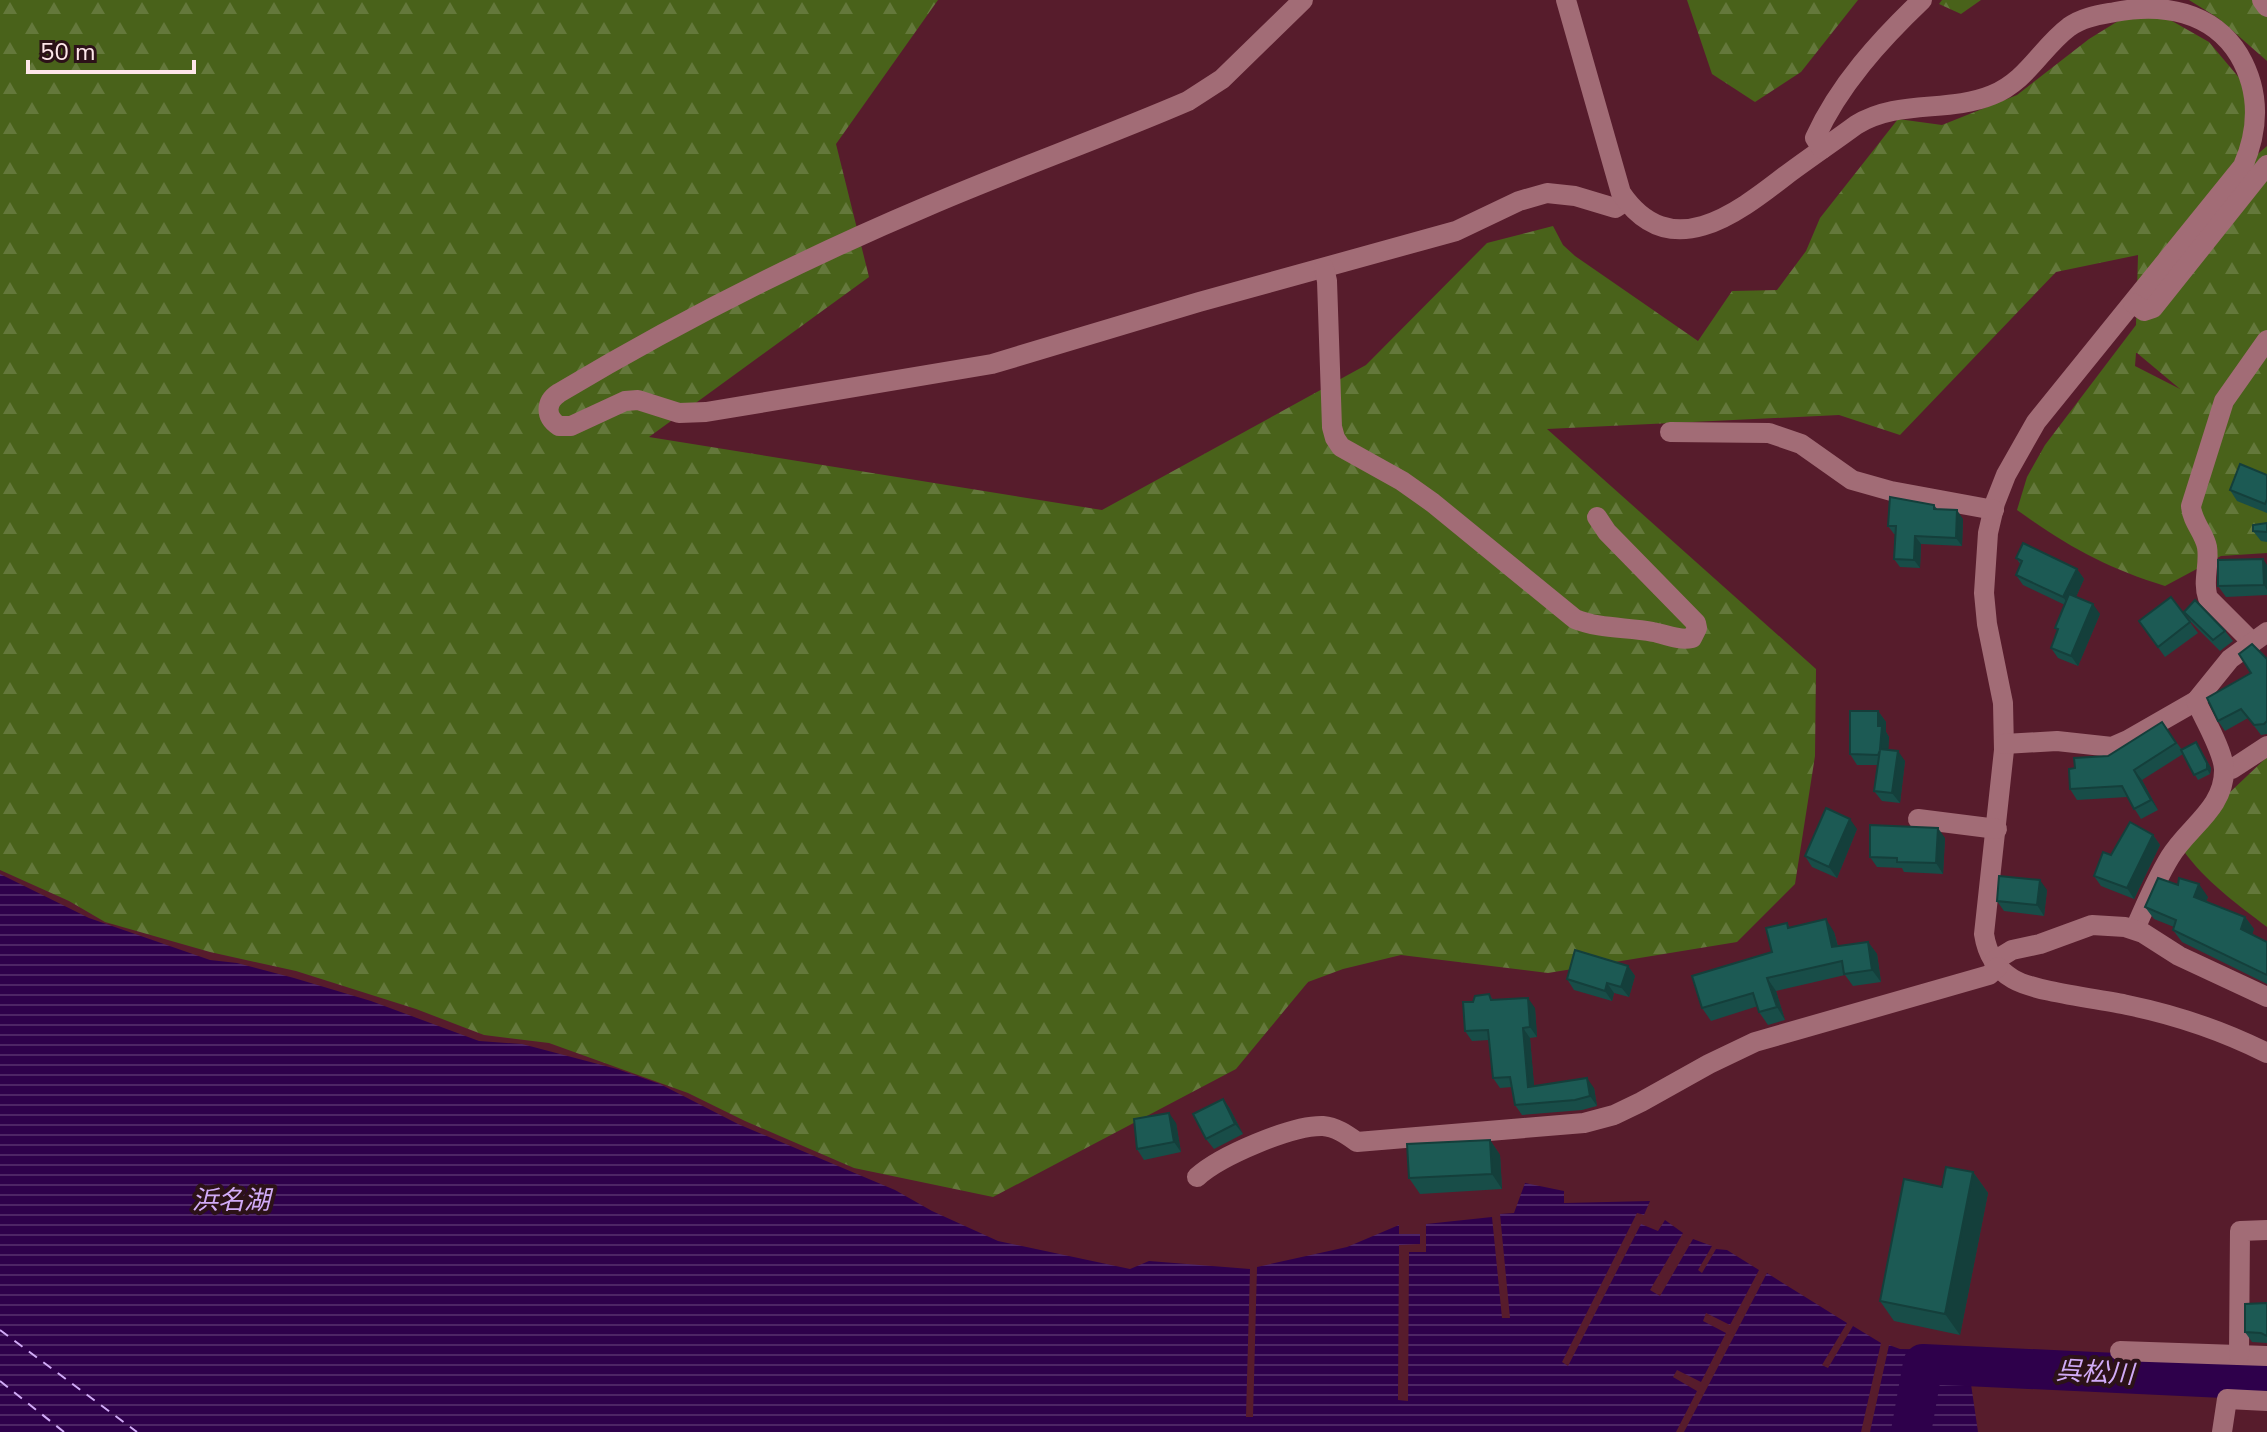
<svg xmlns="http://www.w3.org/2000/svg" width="2267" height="1432" viewBox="0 0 2267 1432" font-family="'Nunito Sans','Noto Sans JP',sans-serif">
	<defs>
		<pattern id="forest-firs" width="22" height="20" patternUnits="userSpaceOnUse" patternTransform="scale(2)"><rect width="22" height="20" fill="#49621a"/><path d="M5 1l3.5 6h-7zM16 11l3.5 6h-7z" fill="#64783b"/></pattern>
		<pattern id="water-rules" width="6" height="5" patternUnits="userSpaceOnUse" patternTransform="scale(2)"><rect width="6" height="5" fill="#2e004b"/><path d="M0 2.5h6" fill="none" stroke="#4d2565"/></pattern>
	</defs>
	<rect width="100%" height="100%" fill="#571c2c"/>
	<g fill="url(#forest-firs)" fill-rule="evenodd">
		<path d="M 0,0 L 938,0 L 836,144 L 869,277 L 649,437 L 1102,510 L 1366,365 L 1487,243 L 1553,226 L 1563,245 L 1575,256 L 1698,341 L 1732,291 L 1777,290 L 1806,251 L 1820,218 L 1898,119 L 1942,125 L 2017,95 L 2089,39 L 2123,18 L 2158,13 L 2209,42 L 2246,86 L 2245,165 L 2267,146 L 2267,553 L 2221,556 L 2165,586 C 2106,568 2067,546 2017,510 L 2027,477 L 2045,445 L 2136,325 L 2138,255 L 2056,272 L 1900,435 L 1839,415 L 1547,429 L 1816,669 L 1815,756 L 1795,884 L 1737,942 L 1548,973 L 1401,955 L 1343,969 L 1308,982 L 1236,1069 L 993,1197 L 854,1168 L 745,1121 L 688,1093 L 549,1043 L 484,1035 L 416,1009 L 296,971 L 210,952 L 105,922 L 69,901 L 0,870 ZM 2136,353 L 2137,353 L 2180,389 L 2135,366 Z"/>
		<polygon points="1687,0 1858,0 1801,72 1755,102 1712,74"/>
		<polygon points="1942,0 1981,0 1961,14 1939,4"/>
		<polygon points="2189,0 2267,0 2267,61 2218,18"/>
		<path d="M 2267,757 L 2267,927 C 2237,904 2205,881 2183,850 L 2186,834 Z"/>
	</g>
	<g fill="url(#water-rules)">
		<polygon points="0,874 89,918 210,960 237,963 294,978 371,1001 479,1041 522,1044 617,1069 660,1084 738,1124 895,1190 932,1211 998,1241 1130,1269 1149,1261 1250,1269 1246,1417 1253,1417 1257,1267 1347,1247 1399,1225 1399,1234 1420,1234 1420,1244 1399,1245 1398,1400 1408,1401 1409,1252 1426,1252 1426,1224 1492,1217 1502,1318 1510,1318 1500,1214 1514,1213 1525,1183 1564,1191 1564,1203 1650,1201 1644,1215 1637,1213 1562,1362 1568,1366 1641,1224 1658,1231 1665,1220 1683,1233 1650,1290 1660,1296 1693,1239 1712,1246 1698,1270 1702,1273 1716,1249 1727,1250 1759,1270 1730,1325 1706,1313 1703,1321 1726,1333 1701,1382 1677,1370 1673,1377 1697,1391 1676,1432 0,1432"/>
		<polygon points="1767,1273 1847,1323 1822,1365 1828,1368 1853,1326 1881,1343 1861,1432 1684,1432"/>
		<polygon points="1889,1345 1900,1349 1966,1350 1978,1432 1870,1432"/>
	</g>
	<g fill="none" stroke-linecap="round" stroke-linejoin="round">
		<polyline stroke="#2e004b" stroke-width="40" points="1911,1432 1923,1364 2267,1380"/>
		<g stroke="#d1abf7" stroke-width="2" stroke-dasharray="10 8" stroke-linecap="butt">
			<polyline points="0,1330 137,1432"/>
			<polyline points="0,1381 64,1432"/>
		</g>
		<g stroke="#a26c76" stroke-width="20">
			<path d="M 1303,0 L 1222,79 L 1188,101 C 1102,138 1014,169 928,206 C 800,260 678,322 559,393 C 545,402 545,417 559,426 L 571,426 L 625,401 L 638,400 L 679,413 L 706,412 L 992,364 L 1199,302 L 1456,231 L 1519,201 L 1547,193 L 1575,196 L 1615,208 L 1626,201"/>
			<path d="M 1566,0 L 1621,193 C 1670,265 1736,214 1785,176 C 1809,158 1833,142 1856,125 C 1898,99 1948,113 1992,95 C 2027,81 2041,48 2069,27 C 2083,17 2099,15 2115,12 C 2162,3 2212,11 2239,55 C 2260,91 2259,129 2243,166 L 2036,422 L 2006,475 L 1995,503 L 1988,533 L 1984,593 L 1987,624 L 2003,703 L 2004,750 L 1984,934 C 1987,954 1996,969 2013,979 C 2035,992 2100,999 2127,1005 C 2176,1015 2223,1031 2267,1053"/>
			<polyline points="2262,0 2267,7"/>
			<path d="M 1822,149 L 1815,138 C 1839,85 1880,40 1922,0"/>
			<path d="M 1324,268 L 1327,281 L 1332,427 L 1335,438 L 1341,447 L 1402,481 L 1433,503 L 1575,619 C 1599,629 1627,627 1653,632 C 1665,634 1679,641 1692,638 L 1697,628 L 1696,623 L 1607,532 L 1597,517"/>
			<polyline points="2133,303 2144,311 2153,308 2267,165"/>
			<polyline points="1670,432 1769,433 1801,444 1852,480 1891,491 1994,510"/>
			<path d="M 2252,642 L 2208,598 C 2202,581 2210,565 2207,547 C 2204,532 2192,522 2191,506 L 2224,401 L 2267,340"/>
			<polyline points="2004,744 2057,741 2112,747 2128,740 2196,701"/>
			<polyline points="2224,769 2232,769 2267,746"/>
			<polyline points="1918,819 1997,829"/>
			<path d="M 2135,929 C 2146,904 2156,880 2170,857 C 2188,827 2225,808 2224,769 C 2223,750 2204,719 2196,701 L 2230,659 L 2267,632"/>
			<polyline points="1994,961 2012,950 2040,944 2092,925 2125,927 2143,933 2179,956 2267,997"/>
			<path d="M 1197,1177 C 1220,1156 1292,1125 1323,1126 C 1336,1127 1347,1135 1357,1142 L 1584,1123 L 1614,1115 L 1641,1102 L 1709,1064 L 1755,1042 L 1989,975 L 1998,967"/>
			<polyline points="2120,1351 2267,1356"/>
			<polyline points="2239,1355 2240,1231 2267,1230"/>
			<polyline points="2222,1432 2227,1399 2267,1401"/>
		</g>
	</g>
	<g fill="#184d48">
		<polygon points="2267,475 2267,513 2237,501 2230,490"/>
		<polygon points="1934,505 1938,510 1963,519 1962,546 1921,544 1920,568 1900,567 1894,559 1895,534 1894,534 1888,526"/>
		<polygon points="2267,523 2267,542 2261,541 2253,531"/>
		<polygon points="2016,558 2077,569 2084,579 2076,597 2100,614 2078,666 2058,658 2051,648 2058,631 2055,628 2065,605 2023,585 2016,575 2021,565"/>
		<polygon points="2267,565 2267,595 2226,597 2218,586"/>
		<polygon points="2171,597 2198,633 2165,657 2139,621"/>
		<polygon points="2184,612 2225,631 2233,641 2220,651 2191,622"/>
		<polygon points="2267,659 2267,734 2261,735 2248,718 2225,731 2218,721 2251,673"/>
		<polygon points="1878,711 1886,722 1886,732 1889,737 1888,750 1905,761 1900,803 1882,801 1874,791 1878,765 1857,765 1850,754"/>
		<polygon points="2162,722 2182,750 2196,742 2211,768 2210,774 2198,780 2183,754 2142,780 2158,810 2141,819 2127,797 2077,800 2070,789 2075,768 2108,756"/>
		<polygon points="1857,829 1837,878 1812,867 1805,856"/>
		<polygon points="2153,835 2160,845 2134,899 2101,886 2094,876 2111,855"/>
		<polygon points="1945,838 1943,874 1904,872 1902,868 1877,867 1870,857"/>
		<polygon points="2178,885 2208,897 2206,901 2245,917 2254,929 2252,934 2267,942 2267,984 2182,942 2173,930 2174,927 2154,919 2145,907"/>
		<polygon points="2047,890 2044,916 2004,911 1997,901"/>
		<polygon points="1787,923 1790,928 1834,932 1838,946 1868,942 1877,954 1881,982 1853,986 1845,975 1776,991 1785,1020 1768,1025 1759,1012 1758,1006 1711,1021 1702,1008 1772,952"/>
		<polygon points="1628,966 1635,976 1629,997 1614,993 1612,1001 1574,990 1567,979"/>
		<polygon points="1489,994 1493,1000 1535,1008 1537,1037 1530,1038 1534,1086 1594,1088 1597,1106 1582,1110 1522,1115 1515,1105 1512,1087 1500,1088 1493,1078 1489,1040 1472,1041 1465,1031 1473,1002"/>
		<polygon points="1223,1099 1230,1109 1243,1134 1214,1149 1206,1139"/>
		<polygon points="1176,1123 1181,1152 1144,1160 1137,1149"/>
		<polygon points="1490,1140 1500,1155 1502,1189 1420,1194 1409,1178"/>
		<polygon points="1973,1172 1988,1193 1960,1335 1894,1321 1880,1301 1942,1187"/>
		<polygon points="2267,1303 2267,1343 2252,1342 2245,1332"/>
	</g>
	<g fill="#143f3b">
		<polygon points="1957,510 1963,519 1962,546 1956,538"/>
		<polygon points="1915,536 1921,544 1920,568 1914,560"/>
		<polygon points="2263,559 2267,565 2267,590 2264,585"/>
		<polygon points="2077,569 2084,579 2071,608 2063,597"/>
		<polygon points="2093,604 2100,614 2078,666 2071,656"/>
		<polygon points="1878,711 1886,722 1886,732 1889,737 1888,759 1880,749"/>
		<polygon points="2196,742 2211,768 2210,774 2207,769"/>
		<polygon points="1898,751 1905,761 1900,803 1892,793"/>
		<polygon points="2134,770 2142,780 2158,810 2151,800"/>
		<polygon points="1850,819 1857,829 1837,878 1829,867"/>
		<polygon points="1938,828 1945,838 1943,874 1936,863"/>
		<polygon points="2153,835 2160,845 2134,899 2127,888"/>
		<polygon points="2040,880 2047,890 2044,916 2037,905"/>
		<polygon points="2199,884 2208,897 2203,909 2194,897"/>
		<polygon points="2245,917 2254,929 2250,941 2241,929"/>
		<polygon points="1826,919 1834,932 1841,959 1832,947"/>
		<polygon points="1868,942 1877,954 1881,982 1872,970"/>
		<polygon points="1628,966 1635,976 1629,997 1621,987"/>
		<polygon points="1767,978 1776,991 1785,1020 1777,1007"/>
		<polygon points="1607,983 1614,993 1612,1001 1605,991"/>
		<polygon points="1528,998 1535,1008 1537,1037 1530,1027"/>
		<polygon points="1523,1028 1530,1038 1535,1097 1528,1087"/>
		<polygon points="1587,1078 1594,1088 1597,1106 1590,1096"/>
		<polygon points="1223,1099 1230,1109 1243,1134 1235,1124"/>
		<polygon points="1169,1113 1176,1123 1181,1152 1174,1142"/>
		<polygon points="1490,1140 1500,1155 1502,1189 1492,1174"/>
		<polygon points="1973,1172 1988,1193 1960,1335 1945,1314"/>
	</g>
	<g fill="#1c5a54" stroke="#143f3b" stroke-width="2">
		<polygon points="2240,464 2267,475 2267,499 2265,504 2230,490"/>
		<polygon points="1890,497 1934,505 1934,509 1957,510 1956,538 1915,536 1914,560 1894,559 1896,526 1888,526"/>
		<polygon points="2267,523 2267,532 2253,531 2253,525"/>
		<polygon points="2023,543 2077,569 2063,597 2016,575 2022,561 2016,558"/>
		<polygon points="2263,559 2264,585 2218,586 2218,560"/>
		<polygon points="2069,594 2093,604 2071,656 2051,648 2058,629 2055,628"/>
		<polygon points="2171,597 2190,622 2158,647 2139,621"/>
		<polygon points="2195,600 2225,631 2213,640 2184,612"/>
		<polygon points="2252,644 2267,659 2267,721 2264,724 2254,725 2241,709 2218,721 2207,698 2251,673 2239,654"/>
		<polygon points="1850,711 1878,711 1878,726 1882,726 1880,749 1898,751 1892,793 1874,791 1880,750 1878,755 1850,754"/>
		<polygon points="2162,722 2176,743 2134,770 2151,800 2134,809 2122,786 2070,789 2069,769 2075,768 2074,758 2108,756"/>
		<polygon points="2196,742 2207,763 2207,769 2194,775 2181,750"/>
		<polygon points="1826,808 1850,819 1829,867 1805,856"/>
		<polygon points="2130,822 2153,835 2127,888 2094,876 2103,852 2111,855"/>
		<polygon points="1870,825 1938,828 1936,863 1897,862 1897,858 1870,857"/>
		<polygon points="1999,876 2040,880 2037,905 1997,901"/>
		<polygon points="2158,878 2178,885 2179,878 2199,884 2194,897 2245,917 2241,929 2267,942 2267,975 2173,930 2176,920 2145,907"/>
		<polygon points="1826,919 1832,947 1868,942 1872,970 1844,974 1842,961 1767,978 1777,1007 1759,1012 1753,993 1702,1008 1692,976 1772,952 1766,928 1787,923 1788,928"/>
		<polygon points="1575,950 1628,966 1621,987 1607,983 1605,991 1567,979"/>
		<polygon points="1489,994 1491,1000 1528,998 1530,1027 1523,1028 1528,1087 1587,1078 1590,1096 1575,1100 1515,1105 1510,1077 1493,1078 1488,1030 1465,1031 1463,1002 1473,1002 1475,996"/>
		<polygon points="1223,1099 1235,1124 1206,1139 1193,1114"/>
		<polygon points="1169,1113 1174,1142 1137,1149 1134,1119"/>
		<polygon points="1490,1140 1492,1174 1409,1178 1407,1144"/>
		<polygon points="1946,1167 1973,1172 1945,1314 1880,1301 1904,1179 1942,1187"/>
		<polygon points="2267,1303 2267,1336 2261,1333 2245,1332 2245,1304"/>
	</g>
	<g text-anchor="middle" stroke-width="8" stroke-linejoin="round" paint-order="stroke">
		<g font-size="26" font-style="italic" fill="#d1abf7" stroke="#2c1218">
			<text x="231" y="1209">浜名湖</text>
			<text transform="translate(2095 1372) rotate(3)" y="9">呉松川</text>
		</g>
	</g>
	<path d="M28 60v12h166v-12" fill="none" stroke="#fee6ea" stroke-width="4"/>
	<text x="40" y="60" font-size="24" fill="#fee6ea" stroke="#2c1218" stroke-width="6" paint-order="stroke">50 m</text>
</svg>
